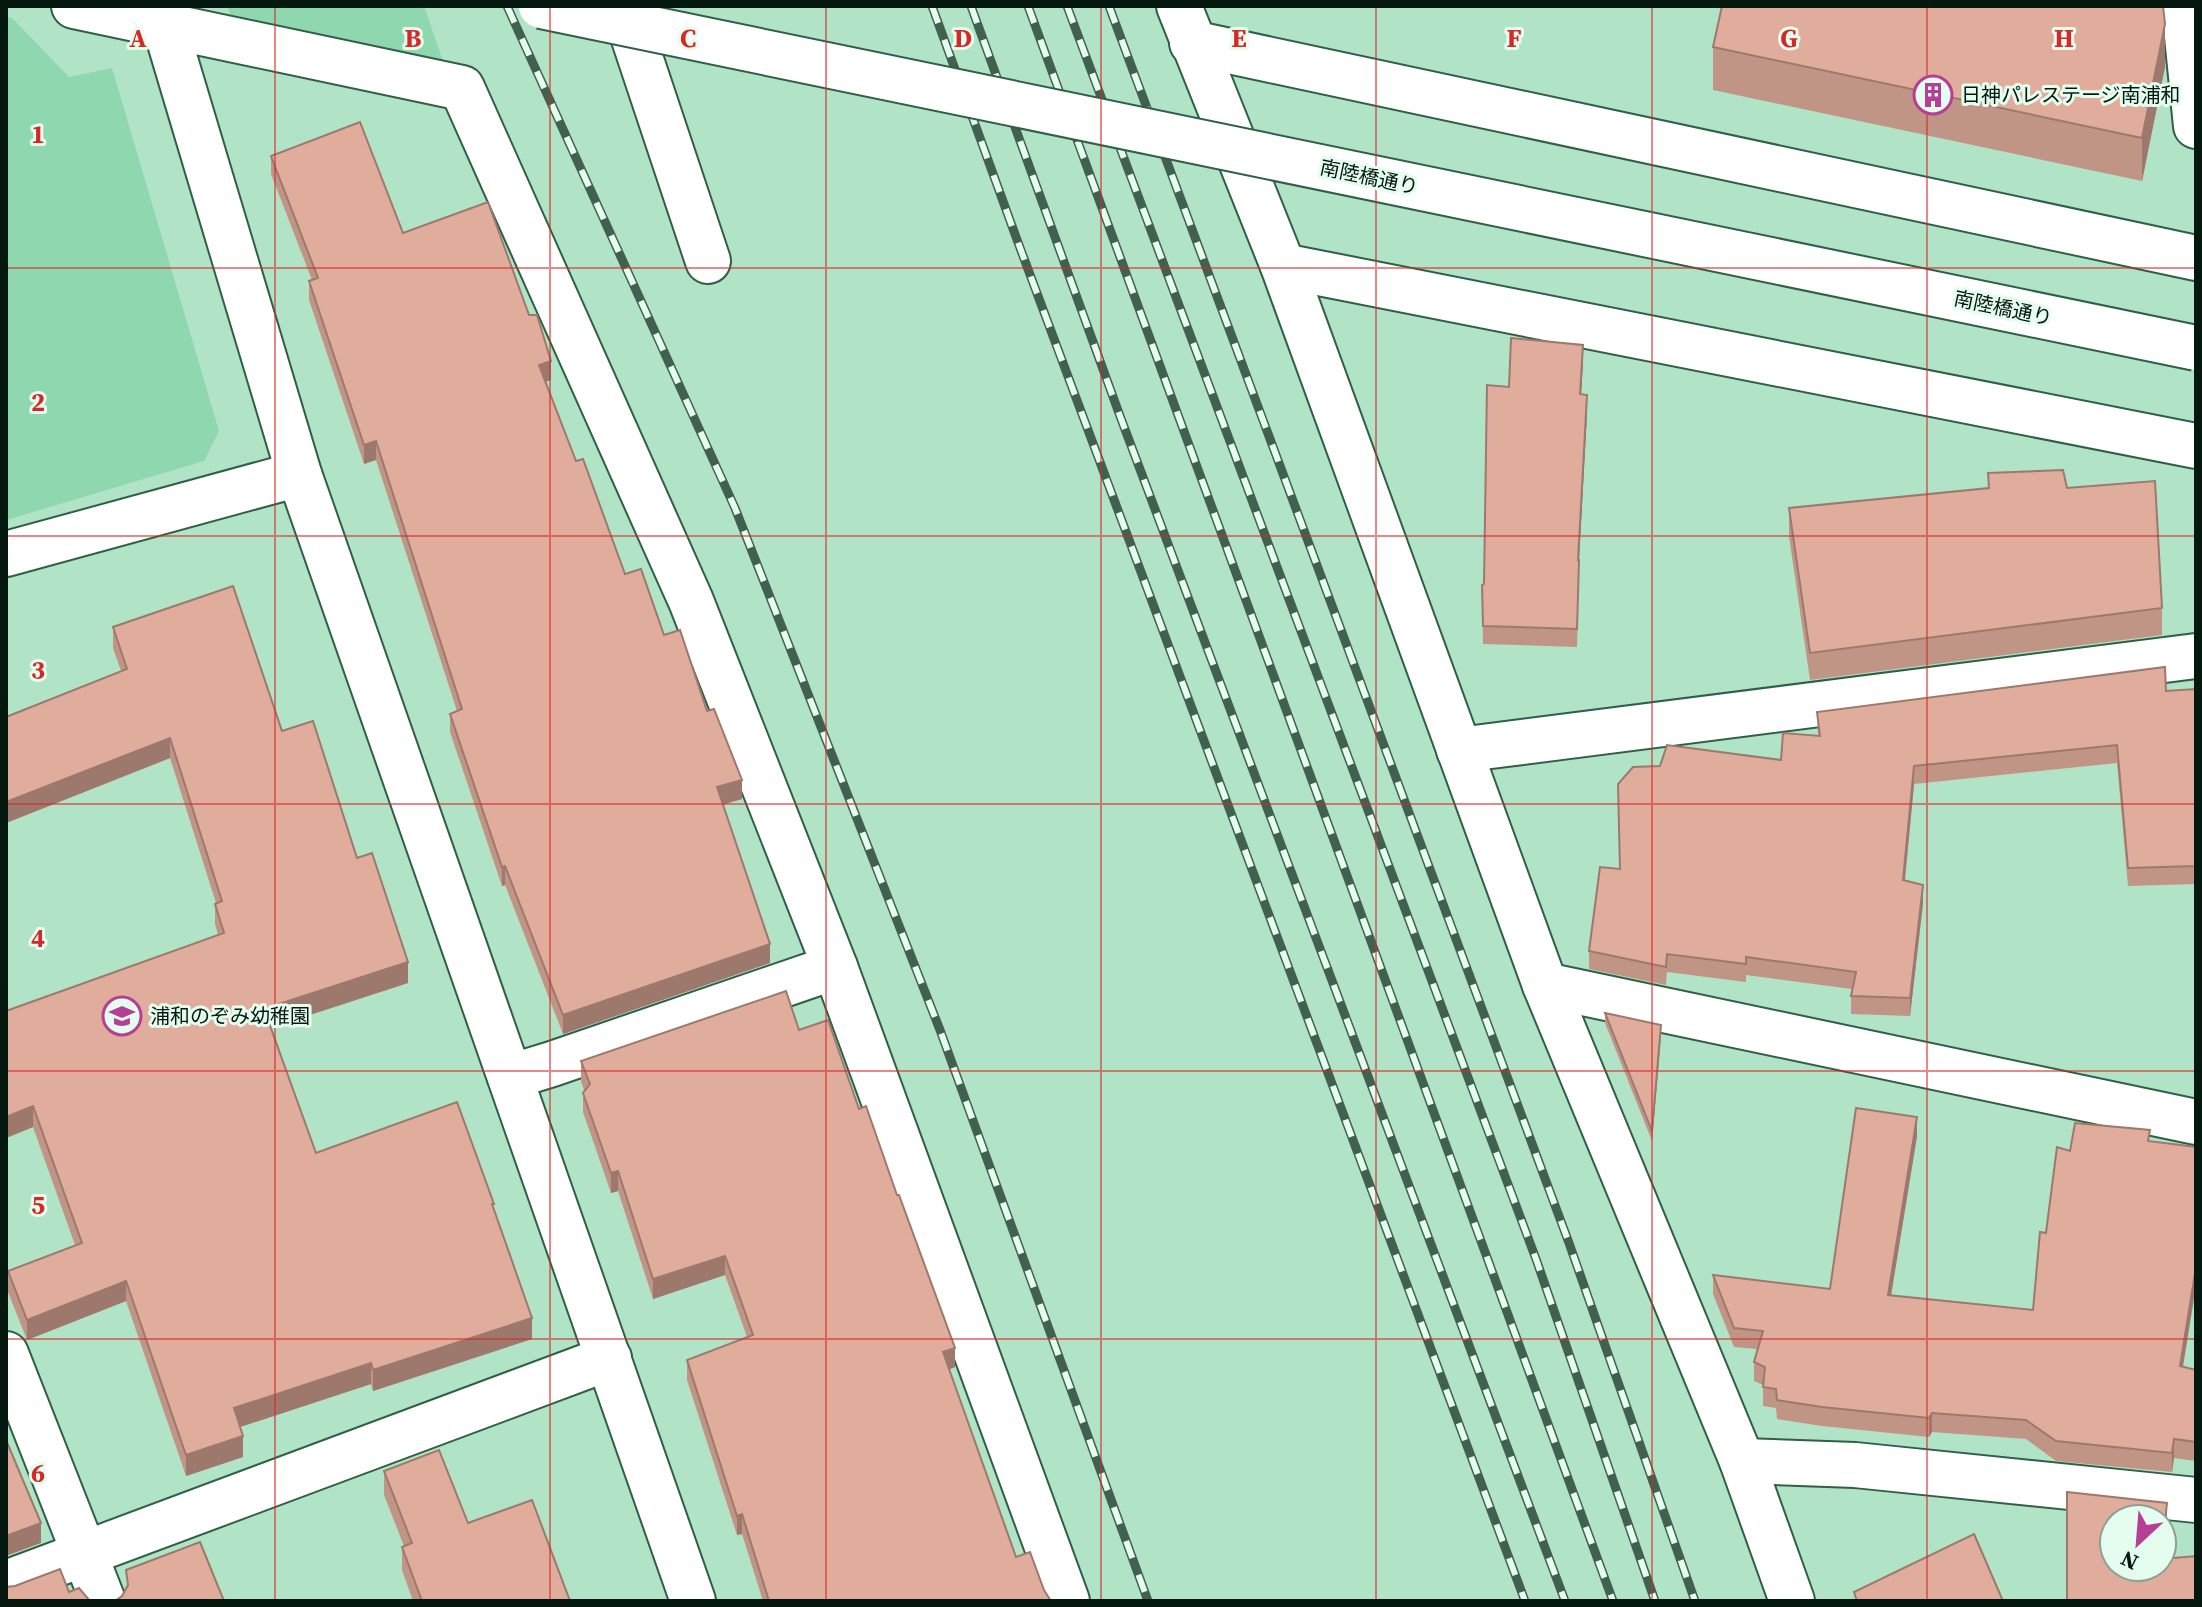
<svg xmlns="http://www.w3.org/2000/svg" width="2202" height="1607" viewBox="0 0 2202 1607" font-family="'Source Serif 4','Noto Sans JP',serif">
	<rect width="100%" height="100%" fill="#b1e3c6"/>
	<g fill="#8ed7af">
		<polygon points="227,6 424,6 444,64 230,15"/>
		<polygon points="6,17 12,18 69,77 112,68 219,431 204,461 6,520"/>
	</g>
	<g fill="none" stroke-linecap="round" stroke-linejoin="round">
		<g stroke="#305f46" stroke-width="48">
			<g id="minor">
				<polyline points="74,6 462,88 691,601 835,967 1067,1601"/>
				<polyline points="159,6 299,474 693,1601"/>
				<polyline points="623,6 708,261"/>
				<polyline points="1179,6 1283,266 1545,985 1742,1461 1792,1601"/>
				<polyline points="2184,6 2196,126"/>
				<polyline points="1192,43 2196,258"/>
				<polyline points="1283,266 2196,446"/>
				<polyline points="6,554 299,474"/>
				<polyline points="1459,750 2196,656"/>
				<polyline points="1545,985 2196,1122"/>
				<polyline points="510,1077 552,1064 835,967"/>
				<polyline points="6,1354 103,1601"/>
				<polyline points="1742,1461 1855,1465 2196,1500"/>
				<polyline points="6,1583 609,1358"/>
			</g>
		</g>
		<use href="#minor" stroke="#fff" stroke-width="44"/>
		<g stroke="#426050" stroke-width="9">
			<g id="rail">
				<polyline points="507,6 735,508 940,1030 1148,1601"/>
				<polyline points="932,6 1016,237 1525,1601"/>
				<polyline points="971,6 1120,416 1565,1601"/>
				<polyline points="1028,6 1613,1601"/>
				<polyline points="1067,6 1536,1259 1655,1601"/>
				<polyline points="1109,6 1569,1243 1695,1601"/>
			</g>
		</g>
		<use href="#rail" stroke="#e4fdee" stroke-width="6" stroke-dasharray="18" stroke-linecap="butt"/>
		<g stroke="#305f46" stroke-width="48" stroke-linecap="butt">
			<polyline id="minor-bridge" points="541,6 2196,348"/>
		</g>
		<use href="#minor-bridge" stroke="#fff" stroke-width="44"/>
	</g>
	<g fill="#c19586">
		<polygon points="1713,47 2165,67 2142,181 1713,90"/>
		<polygon points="271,156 403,233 551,380 545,382 576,461 625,574 664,635 707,711 742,799 722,805 770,963 563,1034 505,885 502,886 450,732 450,714 457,711 376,460 364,464 309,300 309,281 312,280 271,174"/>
		<polygon points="1583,363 1581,394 1587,413 1579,560 1579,578 1577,647 1483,644 1482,585 1484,584 1509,387"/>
		<polygon points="1988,473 2067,488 2162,608 2162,635 1810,680 1789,536 1789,508 1988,489"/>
		<polygon points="113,627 282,731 357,858 408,983 271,1027 316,1153 494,1209 532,1339 373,1391 371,1384 240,1427 243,1457 186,1476 126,1301 27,1340 8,1292 8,1271 75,1245 33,1127 6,1138 6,1011 218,935 215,924 215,904 216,903 170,758 6,823 6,717 121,671 113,648"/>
		<polygon points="2196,689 2196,884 2128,886 2117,763 1914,784 1905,880 1923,903 1910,1016 1851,1014 1851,996 1852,989 1746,975 1746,982 1667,972 1666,985 1589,969 1589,951 1781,760 1818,736 1817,712"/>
		<polygon points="1605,1013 1661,1035 1652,1141 1605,1023"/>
		<polygon points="799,1030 859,1109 955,1367 949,1369 1016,1557 1051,1601 763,1601 742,1534 737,1535 687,1380 687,1360 747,1337 725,1275 653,1299 618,1191 611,1193 583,1112 583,1093 584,1090 581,1081 581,1061"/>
		<polygon points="1917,1136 1891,1295 2033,1310 2046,1233 2070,1151 2150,1142 2183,1367 2196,1370 2196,1461 2174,1458 2172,1472 2056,1461 2026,1439 1932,1432 1929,1437 1822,1426 1777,1419 1776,1408 1763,1406 1763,1385 1754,1381 1754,1362 1757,1349 1734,1347 1713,1294 1713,1275 1830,1289"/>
		<polygon points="384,1471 468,1523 570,1601 413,1601 402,1570 402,1547 404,1546 384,1495"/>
	</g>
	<g fill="#9d796d">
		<polygon points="2165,24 2165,67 2142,181 2142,138"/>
		<polygon points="1583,345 1583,363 1580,412 1580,394"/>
		<polygon points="551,361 551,380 539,384 539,365"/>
		<polygon points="1587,395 1587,413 1578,578 1578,560"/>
		<polygon points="376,441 376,460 364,464 364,445"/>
		<polygon points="170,738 170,758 6,823 6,802"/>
		<polygon points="1914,766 1914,784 1903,898 1903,880"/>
		<polygon points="742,780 742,799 717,806 717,787"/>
		<polygon points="505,866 505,885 502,886 502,867"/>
		<polygon points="1923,885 1923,903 1910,1016 1910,998"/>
		<polygon points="770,944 770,963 563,1034 563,1015"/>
		<polygon points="408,962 408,983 264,1030 264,1009"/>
		<polygon points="1661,1025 1661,1035 1652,1141 1652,1131"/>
		<polygon points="33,1106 33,1127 6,1138 6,1117"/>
		<polygon points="1917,1117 1917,1136 1888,1314 1888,1295"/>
		<polygon points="618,1171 618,1191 611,1193 611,1173"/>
		<polygon points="725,1256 725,1275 653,1299 653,1279"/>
		<polygon points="2196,1267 2196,1286 2180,1385 2180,1366"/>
		<polygon points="126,1281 126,1301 27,1340 27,1320"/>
		<polygon points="532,1318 532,1339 373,1391 373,1370"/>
		<polygon points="955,1348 955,1367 943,1372 943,1352"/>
		<polygon points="371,1363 371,1384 234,1429 234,1408"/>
		<polygon points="1932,1413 1932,1432 1929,1437 1929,1418"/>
		<polygon points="243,1436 243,1457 186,1476 186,1455"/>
		<polygon points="2174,1439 2174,1458 2172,1472 2172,1453"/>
		<polygon points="2167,1503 2167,1522 2161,1579 2162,1550"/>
		<polygon points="742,1514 742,1534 737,1535 737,1516"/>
		<polygon points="41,1523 41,1543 6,1556 6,1536"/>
	</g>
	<g fill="#e0ad9c" stroke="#9d796d" stroke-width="2">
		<polygon points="1722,6 2163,6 2165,24 2142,138 1713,47"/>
		<polygon points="360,122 403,233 488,202 529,315 537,315 551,361 539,365 576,461 583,459 625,574 641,569 664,635 680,630 707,711 714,709 742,780 717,787 770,944 563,1015 505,866 502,867 450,714 462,709 376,441 364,445 309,281 318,278 271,156"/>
		<polygon points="1511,338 1583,345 1580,394 1587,395 1578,560 1579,560 1577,629 1483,626 1482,585 1484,584 1487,385 1509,387"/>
		<polygon points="2063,470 2067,488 2155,481 2162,608 1810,653 1789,508 1989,488 1988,473"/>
		<polygon points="233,586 282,731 313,721 357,858 372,853 408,962 264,1009 316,1153 457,1102 494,1204 492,1204 532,1318 373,1370 371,1363 234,1408 243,1436 186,1455 126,1281 27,1320 8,1271 82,1243 33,1106 6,1117 6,1011 224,933 215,904 222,901 170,738 6,802 6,717 127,669 113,627"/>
		<polygon points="2165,667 2166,691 2196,689 2196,866 2128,868 2117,745 1914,766 1903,880 1923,885 1910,998 1851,996 1856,972 1746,957 1746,964 1667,954 1666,967 1589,951 1600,867 1620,869 1618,784 1633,767 1660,766 1667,745 1781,760 1783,733 1820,736 1817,712"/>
		<polygon points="786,991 799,1030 828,1020 859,1109 866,1106 897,1195 899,1195 955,1348 943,1352 1016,1557 1030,1552 1044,1590 1051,1601 769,1601 742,1514 737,1516 687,1360 753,1335 725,1256 653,1279 618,1171 611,1173 583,1093 590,1084 581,1061"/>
		<polygon points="1605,1013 1661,1025 1652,1131"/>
		<polygon points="1856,1108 1917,1117 1888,1295 2033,1310 2040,1232 2046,1233 2057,1147 2070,1151 2075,1123 2150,1130 2148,1141 2196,1147 2196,1267 2180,1366 2196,1370 2196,1442 2174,1439 2172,1453 2056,1441 2026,1420 1932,1413 1929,1418 1822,1407 1777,1400 1776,1389 1763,1387 1765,1367 1754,1362 1763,1331 1734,1328 1713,1275 1830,1289"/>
		<polygon points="6,1440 41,1523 6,1536"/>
		<polygon points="439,1450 468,1523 532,1500 570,1601 422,1601 402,1547 412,1543 384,1471"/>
		<polygon points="2067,1492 2167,1503 2162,1550 2162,1519 2114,1519 2114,1567 2162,1567 2162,1559 2196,1556 2196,1601 2067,1601"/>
		<polygon points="1974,1534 2003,1601 1857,1601 1854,1592"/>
		<polygon points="200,1542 224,1601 115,1601 122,1596 128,1585 126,1570"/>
		<polygon points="60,1569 69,1592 79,1588 90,1601 6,1601 6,1587 15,1586"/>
	</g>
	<path fill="none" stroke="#d62828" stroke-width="2" stroke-opacity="0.55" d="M 275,6 L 275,1601M 550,6 L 550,1601M 826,6 L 826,1601M 1101,6 L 1101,1601M 1376,6 L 1376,1601M 1652,6 L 1652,1601M 1927,6 L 1927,1601M 6,268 L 2196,268M 6,536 L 2196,536M 6,804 L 2196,804M 6,1071 L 2196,1071M 6,1339 L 2196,1339"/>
	<defs>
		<g id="building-ring" transform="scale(2)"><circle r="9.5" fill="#e4fdee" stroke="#b53f96" stroke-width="1.5"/><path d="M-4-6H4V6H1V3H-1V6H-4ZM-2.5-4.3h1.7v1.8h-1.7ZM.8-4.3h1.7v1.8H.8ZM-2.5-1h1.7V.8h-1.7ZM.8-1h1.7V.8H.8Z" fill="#b53f96"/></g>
		<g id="school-ring" transform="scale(2)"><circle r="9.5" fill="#e4fdee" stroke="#b53f96" stroke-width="1.5"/><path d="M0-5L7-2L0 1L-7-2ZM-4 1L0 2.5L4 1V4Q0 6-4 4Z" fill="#b53f96"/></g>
	</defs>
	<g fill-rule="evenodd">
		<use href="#building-ring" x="1933" y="95"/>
		<use href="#school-ring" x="122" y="1016"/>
	</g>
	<g text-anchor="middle" stroke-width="6" stroke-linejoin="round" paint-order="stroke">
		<g font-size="20" fill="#05180f" stroke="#e4fdee" text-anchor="start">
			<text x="1961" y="102">日神パレステージ南浦和</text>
			<text x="150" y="1023">浦和のぞみ幼稚園</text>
		</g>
		<g font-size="20" fill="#05180f" stroke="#e4fdee">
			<text transform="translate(1369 177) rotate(12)" y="7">南陸橋通り</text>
			<text transform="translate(2003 308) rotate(12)" y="7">南陸橋通り</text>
		</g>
	</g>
	<g font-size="26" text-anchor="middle" font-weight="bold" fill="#d62828" stroke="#e4fdee" stroke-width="6" stroke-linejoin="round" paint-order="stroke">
		<text x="138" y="47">A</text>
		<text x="413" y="47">B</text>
		<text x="688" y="47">C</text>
		<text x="963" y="47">D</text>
		<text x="1239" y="47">E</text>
		<text x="1514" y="47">F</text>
		<text x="1789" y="47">G</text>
		<text x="2064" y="47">H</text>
		<text x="38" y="143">1</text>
		<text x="38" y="411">2</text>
		<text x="38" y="679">3</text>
		<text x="38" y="947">4</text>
		<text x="38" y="1214">5</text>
		<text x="38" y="1482">6</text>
	</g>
	<rect width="2202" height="1607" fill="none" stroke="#05180f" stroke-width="16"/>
	<g transform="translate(2138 1543) rotate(206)"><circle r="38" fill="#e4fdee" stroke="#8ba195" stroke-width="2"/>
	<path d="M0-6L14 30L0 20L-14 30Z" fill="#b53f96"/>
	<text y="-12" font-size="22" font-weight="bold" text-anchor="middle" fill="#05180f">N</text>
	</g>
</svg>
